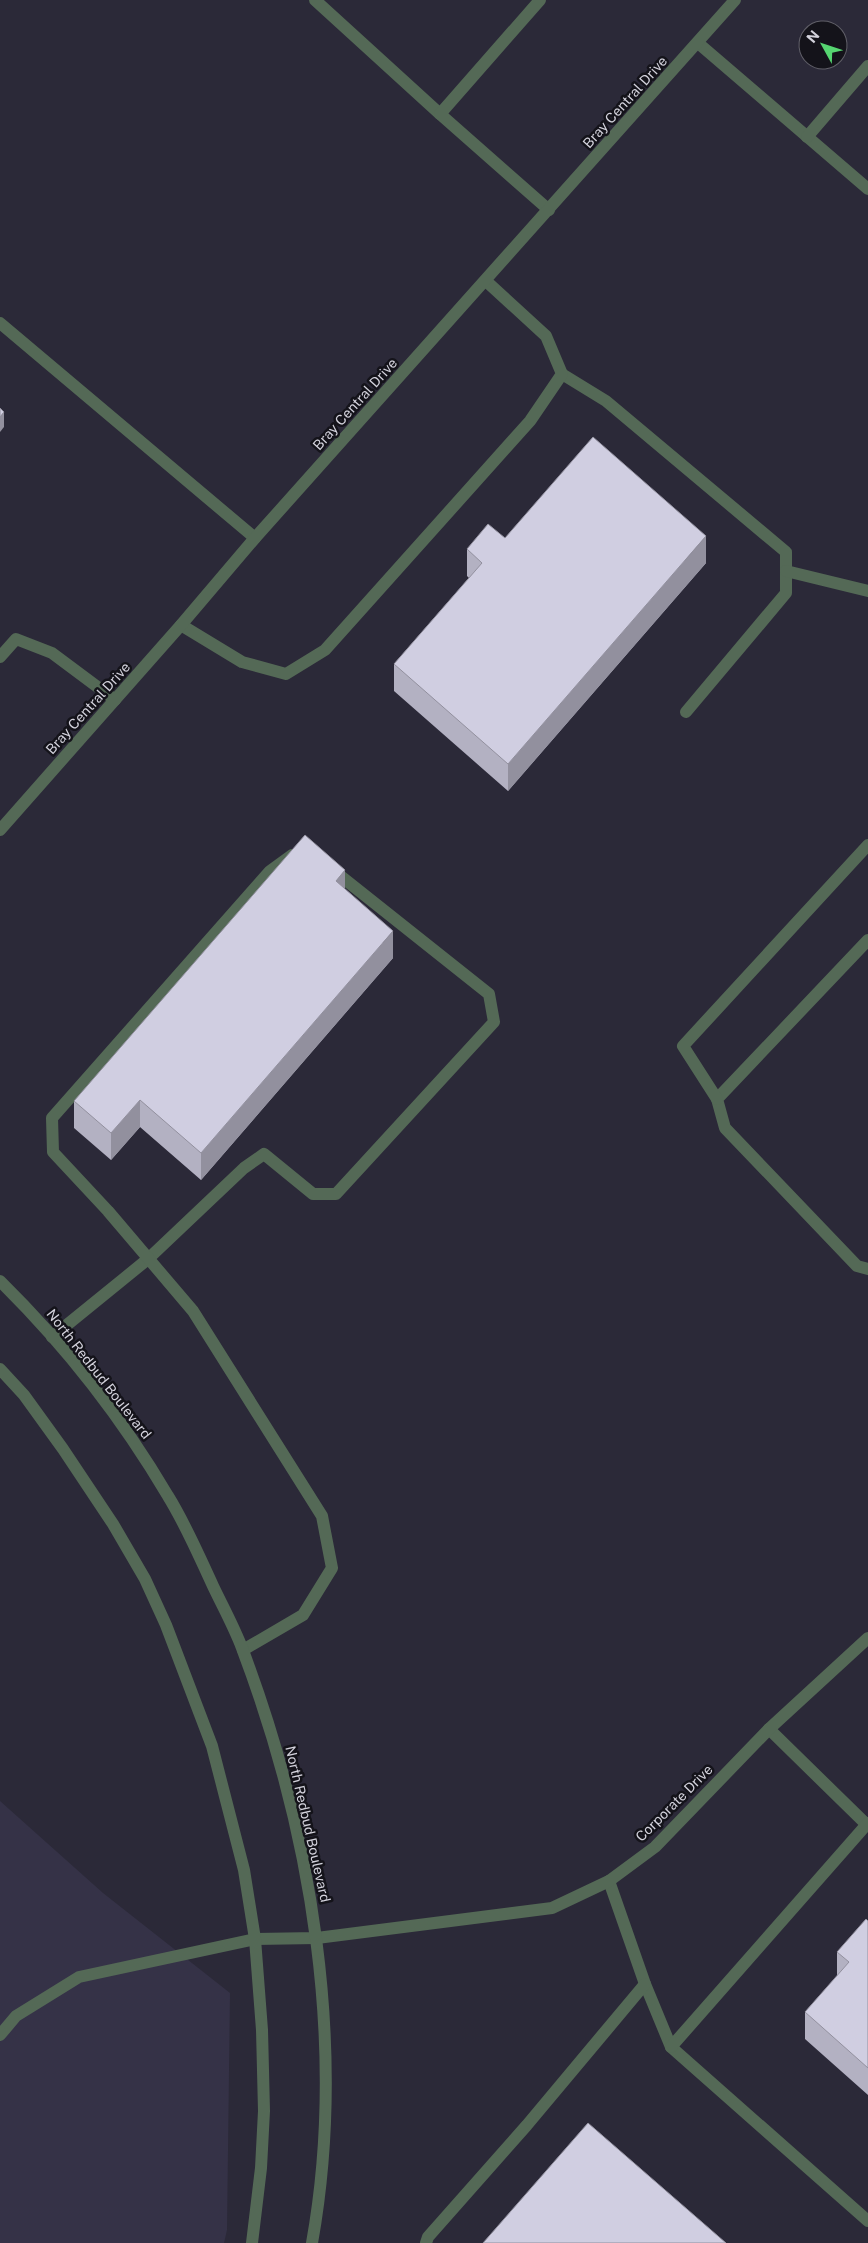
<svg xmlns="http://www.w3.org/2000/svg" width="868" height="2243" viewBox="0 0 868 2243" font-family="'Public Sans',sans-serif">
	<rect width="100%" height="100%" fill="#2b2938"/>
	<polygon fill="#353247" points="0,1801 103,1893 230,1993 227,2230 224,2243 0,2243"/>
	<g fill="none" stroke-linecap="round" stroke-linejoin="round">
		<g stroke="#546956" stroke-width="12">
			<polyline points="315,0 440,114"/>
			<polyline points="540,0 440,114 549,210"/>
			<polyline points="698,43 868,189"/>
			<polyline points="807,137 868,66"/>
			<polyline points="0,323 255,538"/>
			<polyline points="562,374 606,401 786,552 786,593 686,712"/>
			<polyline points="786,571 868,591"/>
			<polyline points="181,625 242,662 286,674 325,650 530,421 562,374 546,336 486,281"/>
			<polyline points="0,657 16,639 52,653 115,700"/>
			<polyline points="868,940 717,1099 725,1128 857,1266 868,1269"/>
			<polyline points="717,1099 683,1046 868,845"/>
			<polyline points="52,1337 148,1259 244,1168 264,1154 313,1194 336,1194 494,1022 489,994 333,870"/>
			<polyline points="243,1650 303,1615 332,1568 322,1516 193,1311 108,1211 53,1152 52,1118 270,871 292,855"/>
			<polyline points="769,1729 868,1826"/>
			<polyline points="609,1881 645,1984 671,2047 868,2221"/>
			<polyline points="0,2035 16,2016 79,1977 255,1939"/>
			<polyline points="671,2047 868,1823"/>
			<polyline points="426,2243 428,2237 527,2125 645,1984"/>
		</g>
		<g stroke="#546956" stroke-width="12">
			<polyline points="0,830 181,625 255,538 735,0"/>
			<polyline points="255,1939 317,1938 552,1908 609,1881 655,1847 769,1729 868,1638"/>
		</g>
		<g stroke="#546956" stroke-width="12">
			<path d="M 0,1281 C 65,1345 122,1418 168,1496 C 186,1525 199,1556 213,1586 C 223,1607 234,1627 242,1648 C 312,1833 347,2047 312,2243"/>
			<polyline points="0,1369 24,1395 63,1449 113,1524 145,1579 166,1625 212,1746 244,1870 255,1939 262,2030 264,2111 261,2168 252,2243"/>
		</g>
	</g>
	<g fill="#b3b1c2">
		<polygon points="505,538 706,563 508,791 394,691 394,664 469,578 467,576 467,549"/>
		<polygon points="345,889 393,958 201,1180 140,1127 111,1160 74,1128 74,1101"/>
		<polygon points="868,1921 868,2095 805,2039 805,2012 837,1976 837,1952"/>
	</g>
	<g fill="#92909e">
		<polygon points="4,412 4,427 0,432 0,417"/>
		<polygon points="706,536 706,563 508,791 508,764"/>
		<polygon points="345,870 345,897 336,881"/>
		<polygon points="393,931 393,958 201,1180 201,1153"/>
		<polygon points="140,1100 140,1127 111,1160 111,1133"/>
	</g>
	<g fill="#d0cee1" stroke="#92909e">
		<polygon points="0,408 4,412 0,417"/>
		<polygon points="593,437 706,536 508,764 394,664 482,563 467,549 488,524 505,538"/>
		<polygon points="305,835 345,870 336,881 393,931 201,1153 140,1100 111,1133 74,1101"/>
		<polygon points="866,1919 868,1921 868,2068 805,2012 849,1962 837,1952"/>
		<polygon points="588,2123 726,2243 483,2243"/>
	</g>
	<g text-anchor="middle" stroke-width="5" stroke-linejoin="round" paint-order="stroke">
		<g font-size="14" fill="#d3d2dc" stroke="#14131a">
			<text transform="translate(625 102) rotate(-48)" y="5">Bray Central Drive</text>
			<text transform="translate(355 404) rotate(-48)" y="5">Bray Central Drive</text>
			<text transform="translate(88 708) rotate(-48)" y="5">Bray Central Drive</text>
			<text transform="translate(99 1374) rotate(52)" y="5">North Redbud Boulevard</text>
			<text transform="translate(674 1803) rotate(-45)" y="5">Corporate Drive</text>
			<text transform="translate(308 1824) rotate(77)" y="5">North Redbud Boulevard</text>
		</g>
	</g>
	<g transform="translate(823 45) rotate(310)"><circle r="24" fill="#14131a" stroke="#605f68"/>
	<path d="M0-4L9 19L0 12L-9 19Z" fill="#56d671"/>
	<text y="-8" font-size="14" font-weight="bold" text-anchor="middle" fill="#d3d2dc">N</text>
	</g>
</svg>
